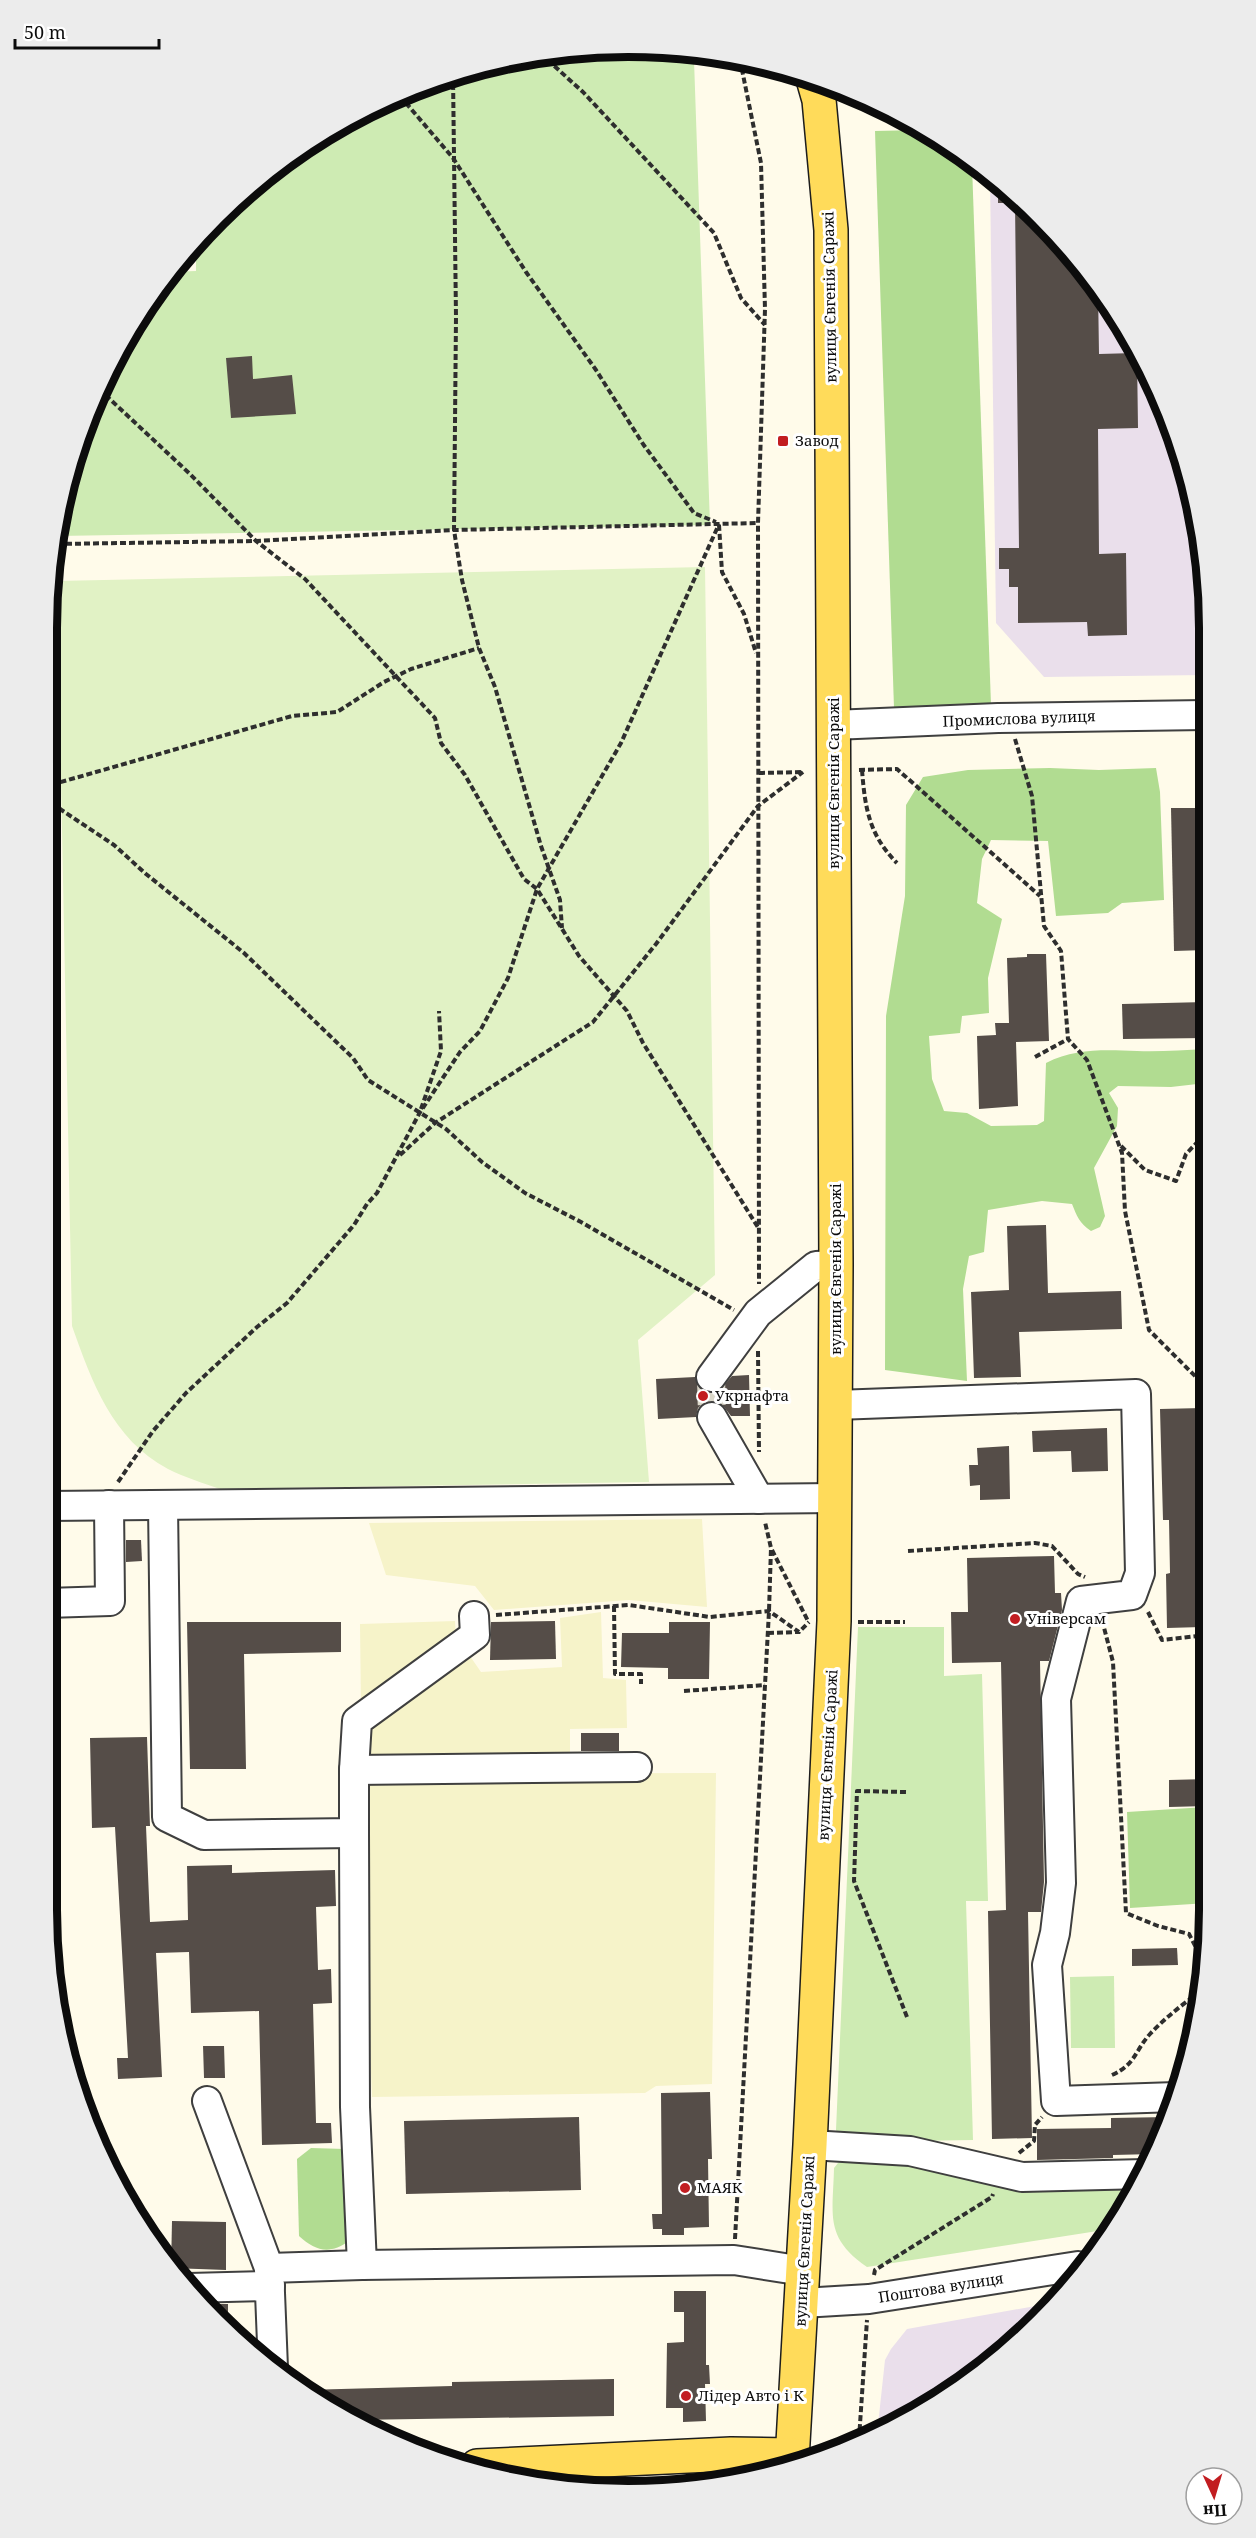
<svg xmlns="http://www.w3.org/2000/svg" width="1256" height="2538" viewBox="0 0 1256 2538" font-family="'Noto Serif',serif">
	<rect width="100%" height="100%" fill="#fffbea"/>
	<g fill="#eadfeb">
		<polygon points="990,177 1011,191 1111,305 1179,441 1205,552 1205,675 1044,677 996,623"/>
		<polygon points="1052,2303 1039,2321 982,2372 885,2432 877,2434 885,2360 891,2349 907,2329"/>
	</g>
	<g fill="#f6f3c9">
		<polygon points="702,1519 707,1607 629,1600 494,1610 475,1586 386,1575 369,1523"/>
		<polygon points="601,1612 603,1678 626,1680 627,1728 570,1729 570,1758 357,1761 358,1723 465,1649 481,1672 562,1667 560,1618"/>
		<polygon points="455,1621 456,1638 361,1708 360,1624"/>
		<polygon points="716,1773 712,2084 656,2086 645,2093 372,2097 360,1798 367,1783 381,1774"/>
	</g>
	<g fill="#ceebb3">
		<polygon points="666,48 693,52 694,60 710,525 57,536 66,478 106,371 166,274 169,272 196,271 196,243 244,191 337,125 441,77 552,52"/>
		<polygon points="858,1627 944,1627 944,1676 982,1674 988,1901 966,1901 973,2140 849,2142 840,2138 836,2130"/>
		<polygon points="1114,1976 1115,2048 1071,2048 1070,1977"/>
		<path d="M 899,2158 L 1026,2185 L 1150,2167 L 1104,2230 L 867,2267 C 824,2237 833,2215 834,2168 L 838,2163 L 845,2160 Z"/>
	</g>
	<g fill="#b1dc91">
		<polygon points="920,130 972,165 991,705 894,708 875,131"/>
		<path d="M 1050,768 L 1099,770 L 1156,768 L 1160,792 L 1164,900 L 1122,903 L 1108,913 L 1056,916 L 1048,841 L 991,840 L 982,859 L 977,903 L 1002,919 L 988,978 L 989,1013 L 962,1016 L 960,1033 L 929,1036 L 932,1079 L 944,1111 L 967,1113 L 991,1126 L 1037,1125 L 1044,1121 L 1046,1063 C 1076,1048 1104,1050 1137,1051 C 1159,1052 1183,1050 1206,1049 L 1206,1083 L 1171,1087 L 1118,1086 L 1109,1093 L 1118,1108 L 1117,1126 L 1094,1168 L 1105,1216 L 1100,1227 L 1091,1231 C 1079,1223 1077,1216 1072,1204 L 1042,1201 L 988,1210 L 984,1252 L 969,1256 L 963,1289 L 967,1381 L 885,1370 L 886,1016 L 905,896 L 906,805 L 923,777 L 968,770 Z"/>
		<polygon points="1206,1807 1208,1903 1130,1908 1127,1812"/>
		<path d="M 311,2148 L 345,2149 L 349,2241 C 330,2255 315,2251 299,2236 L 297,2159 Z"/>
	</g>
	<path fill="#e1f2c5" d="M 705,567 L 715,1275 L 638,1340 L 649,1482 L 220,1489 C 203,1483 184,1477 168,1469 C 112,1439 92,1382 72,1326 L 57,581 Z"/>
	<g fill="#554d48">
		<polygon points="998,182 1011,191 1098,289 1099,354 1135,353 1137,356 1138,428 1098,429 1099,554 1126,553 1127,635 1088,636 1087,622 1018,623 1018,587 1009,587 1009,569 999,569 999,548 1019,548 1015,203 998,203"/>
		<polygon points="252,356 253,379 292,375 296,414 231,418 226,358"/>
		<polygon points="1171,808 1205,808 1206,950 1174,951"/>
		<polygon points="1027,954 1046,954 1049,1041 1016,1042 1018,1106 979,1109 977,1036 996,1035 995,1023 1009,1023 1007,958 1027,957"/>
		<polygon points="1206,1002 1206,1038 1123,1039 1122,1004"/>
		<polygon points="1046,1225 1048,1293 1121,1291 1122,1329 1019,1332 1021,1377 974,1378 971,1292 1009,1290 1007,1226"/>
		<polygon points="749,1375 750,1416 731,1416 721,1403 711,1401 704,1402 698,1408 696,1417 658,1419 656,1379 695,1377 701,1390 710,1393 718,1392 732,1376"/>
		<polygon points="1202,1408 1204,1502 1207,1502 1207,1576 1201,1576 1202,1627 1167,1628 1166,1574 1170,1573 1169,1520 1163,1520 1160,1409"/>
		<polygon points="1107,1428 1108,1471 1072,1472 1071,1451 1033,1452 1032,1431"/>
		<polygon points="1009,1446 1010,1499 980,1500 980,1485 970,1486 969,1465 978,1465 977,1448"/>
		<polygon points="126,1540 141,1540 142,1561 126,1562"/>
		<polygon points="1054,1556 1055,1593 1061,1593 1062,1610 1049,1661 1040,1661 1044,1882 1041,1912 1028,1912 1032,2138 992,2139 988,1911 1006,1910 1001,1662 952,1663 951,1612 968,1612 967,1558"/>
		<polygon points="555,1621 556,1659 490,1660 491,1622"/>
		<polygon points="187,1622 341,1622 341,1652 244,1654 246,1769 190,1769"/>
		<polygon points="669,1622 710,1622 709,1679 668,1679 668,1668 621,1667 622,1633 669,1633"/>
		<rect x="581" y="1733" width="38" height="18"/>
		<polygon points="147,1737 150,1826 146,1826 150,1922 188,1920 187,1866 232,1865 232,1873 335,1870 336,1906 316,1907 318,1970 331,1969 332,2003 313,2004 316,2123 331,2123 332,2143 262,2145 259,2011 191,2013 189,1952 156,1953 162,2077 118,2079 117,2058 128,2058 115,1827 92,1828 90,1738"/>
		<polygon points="1208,1779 1207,1806 1169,1807 1169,1780"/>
		<polygon points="1177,1948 1178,1965 1132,1966 1132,1949"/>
		<polygon points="203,2046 224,2046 225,2078 204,2078"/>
		<polygon points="710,2092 712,2159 708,2159 709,2227 684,2228 684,2235 662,2235 662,2229 653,2229 652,2214 662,2214 661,2093"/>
		<polygon points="579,2117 581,2190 406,2194 404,2121"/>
		<polygon points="1168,2117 1154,2154 1113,2155 1113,2158 1037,2160 1037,2129 1111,2128 1111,2118"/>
		<polygon points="172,2221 226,2222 226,2270 171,2268"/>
		<polygon points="674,2291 706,2291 706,2365 709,2365 710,2384 705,2384 706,2421 683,2422 683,2408 666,2408 667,2343 684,2342 684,2312 674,2312"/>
		<polygon points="204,2304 228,2304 228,2330"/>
		<polygon points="614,2379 614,2416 355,2420 337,2413 304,2390 452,2386 452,2382"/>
	</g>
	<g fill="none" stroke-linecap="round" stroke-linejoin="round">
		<polyline stroke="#dbd7c9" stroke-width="28" stroke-dasharray="28 14" stroke-linecap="butt" points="711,1377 712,1417"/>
		<g stroke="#3f3f3f" stroke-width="32">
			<g id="minor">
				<polyline points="833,725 998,718 1205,715"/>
				<polyline points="711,1377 758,1313 816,1266 836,1265"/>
				<polyline points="836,1405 1136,1394 1140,1573 1132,1595 1081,1601 1056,1699 1061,1883 1055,1933 1047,1965 1056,2101 1176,2097"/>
				<polyline points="712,1417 759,1499"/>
				<polyline points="163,1505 167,1817 204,1835 354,1833 354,1770 357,1721 475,1635 474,1616"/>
				<polyline points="47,1506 835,1498"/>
				<polyline points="47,1603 110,1601 109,1505"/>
				<polyline points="354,1770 637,1767"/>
				<polyline points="354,1833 355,2107 362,2265 734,2260 803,2271"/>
				<polyline points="207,2101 269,2268"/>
				<polyline points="810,2145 910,2151 1022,2177 1145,2174"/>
				<polyline points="189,2288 270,2286"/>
				<polyline points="802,2303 869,2299 1078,2266"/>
				<polyline points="273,2368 269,2268 362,2265"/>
			</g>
		</g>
		<g stroke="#1d1d1d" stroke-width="36">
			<g id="major">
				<polyline points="792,2460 810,2145 834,1621 836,1265 831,230 819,100 813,79"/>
				<polyline points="477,2466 731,2454 792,2455"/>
			</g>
		</g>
		<g stroke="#2e2e2e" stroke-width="4" stroke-dasharray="6 3" stroke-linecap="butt">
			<polyline points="541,54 583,92 714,233 741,298 765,325"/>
			<polyline points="740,60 761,163 765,309 758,523 759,1284"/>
			<polyline points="453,75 456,317 454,530 462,580 479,648 495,687 541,846 560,900 562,928"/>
			<polyline points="400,96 453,158 526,272 596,370 643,444 694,513 716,522"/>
			<polyline points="99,389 190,474 256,541 305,579 435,718 441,743 465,775 524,879 537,889 579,956 627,1011 643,1043 759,1229"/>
			<polyline points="719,525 722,572 744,614 756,653"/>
			<polyline points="56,539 50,608 49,661 54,784 60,809 114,845 146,874 244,953 353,1058 368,1080 446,1129 482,1162 525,1193 581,1222 734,1310"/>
			<polyline points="57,544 256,541 454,530 758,523"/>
			<polyline points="1015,739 1032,796 1044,926 1061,951 1068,1039 1087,1060 1122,1153 1125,1211 1149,1330 1207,1388"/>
			<polyline points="859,770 897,769 1040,896"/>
			<path d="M 862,770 C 865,808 869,835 897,863"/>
			<polyline points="759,773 803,772"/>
			<polyline points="47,858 54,784 292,716 337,712 384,682 411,669 479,648"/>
			<polyline points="47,934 57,1409 53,1484"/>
			<polyline points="1035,1057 1068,1039"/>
			<polyline points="421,1109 441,1051 439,1011"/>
			<polyline points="1121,1146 1145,1170 1176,1181 1186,1154 1206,1133"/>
			<polyline points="400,1155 435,1123 593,1022 656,944 758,806 803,772"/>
			<polyline points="758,1351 759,1452"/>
			<polyline points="118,1482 153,1431 186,1393 257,1327 287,1303 354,1225 367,1204 377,1193 419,1114 460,1052 480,1031 508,978 537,889 621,743 719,524"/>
			<polyline points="772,1550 808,1621"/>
			<polyline points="908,1551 1035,1543 1052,1546 1078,1574 1085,1577"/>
			<polyline points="614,1606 615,1674 641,1674 641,1684"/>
			<polyline points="1148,1612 1162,1640 1207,1635"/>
			<polyline points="496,1615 629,1605 710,1617 769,1611 799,1632 809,1622"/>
			<polyline points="1102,1620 1113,1662 1126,1913 1158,1926 1189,1934 1205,1965"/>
			<polyline points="858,1622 905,1622"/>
			<polyline points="768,1633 798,1632"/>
			<polyline points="684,1691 765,1685"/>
			<polyline points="906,1792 857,1791 854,1881 907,2017"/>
			<polyline points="1189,2062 1190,2057"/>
			<path d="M 1112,2075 C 1136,2064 1134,2052 1150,2034 C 1165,2018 1183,2004 1201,1991"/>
			<polyline points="1019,2153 1034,2141 1035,2125 1042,2117"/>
			<polyline points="735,2239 769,1611 771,1548 765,1522"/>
			<polyline points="874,2275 875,2270 992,2197 993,2194"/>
			<polyline points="859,2439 867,2320"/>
		</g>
		<use href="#minor" stroke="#fff" stroke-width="28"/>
		<use href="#major" stroke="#ffdb5a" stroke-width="33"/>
	</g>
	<g fill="#c21d21" stroke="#fff" stroke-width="2">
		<rect x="777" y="435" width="12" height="12" rx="3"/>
		<circle cx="703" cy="1396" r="6"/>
		<circle cx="1015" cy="1619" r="6"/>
		<circle cx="685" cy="2188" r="6"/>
		<circle cx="686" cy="2396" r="6"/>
	</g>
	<g text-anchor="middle" stroke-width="6" stroke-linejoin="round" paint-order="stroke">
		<g font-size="15" fill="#0c0c0c" stroke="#fff">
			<text transform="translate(830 297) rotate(-91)" y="5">вулиця Євгенія Саражі</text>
			<text transform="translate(1019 719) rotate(-2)" y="5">Промислова вулиця</text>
			<text transform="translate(834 783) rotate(-90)" y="5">вулиця Євгенія Саражі</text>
			<text transform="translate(836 1269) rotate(-90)" y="5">вулиця Євгенія Саражі</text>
			<text transform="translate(828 1755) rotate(-87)" y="5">вулиця Євгенія Саражі</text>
			<text transform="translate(805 2241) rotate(-87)" y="5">вулиця Євгенія Саражі</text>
			<text transform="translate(941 2288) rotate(-9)" y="5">Поштова вулиця</text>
		</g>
		<g font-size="15" fill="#0c0c0c" stroke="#fff" text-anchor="start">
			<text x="795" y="446">Завод</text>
			<text x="715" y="1401">Укрнафта</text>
			<text x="1027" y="1624">Універсам</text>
			<text x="697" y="2193">МАЯК</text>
			<text x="698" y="2401">Лідер Авто і К</text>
		</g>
	</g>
	<path d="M0 0H1256V2538H0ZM628 57H628A571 571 0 0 1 1199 628V1910A571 571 0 0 1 628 2481H628A571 571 0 0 1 57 1910V628A571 571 0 0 1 628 57Z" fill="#ececec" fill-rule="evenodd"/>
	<path fill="none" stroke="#0c0c0c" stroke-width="8" d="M628 57H628A571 571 0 0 1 1199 628V1910A571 571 0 0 1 628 2481H628A571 571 0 0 1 57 1910V628A571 571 0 0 1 628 57Z"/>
	<g transform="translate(1214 2496) rotate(176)"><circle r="28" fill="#ffffff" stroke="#9e9e9e" stroke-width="1.5"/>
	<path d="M0-4.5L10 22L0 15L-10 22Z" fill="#c21d21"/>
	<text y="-9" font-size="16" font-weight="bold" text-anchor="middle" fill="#0c0c0c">Пн</text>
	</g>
	<path d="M15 39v9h144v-9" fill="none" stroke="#0c0c0c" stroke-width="3"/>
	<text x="24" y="39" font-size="18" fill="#0c0c0c" stroke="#ffffff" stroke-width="4.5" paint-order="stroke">50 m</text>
</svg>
